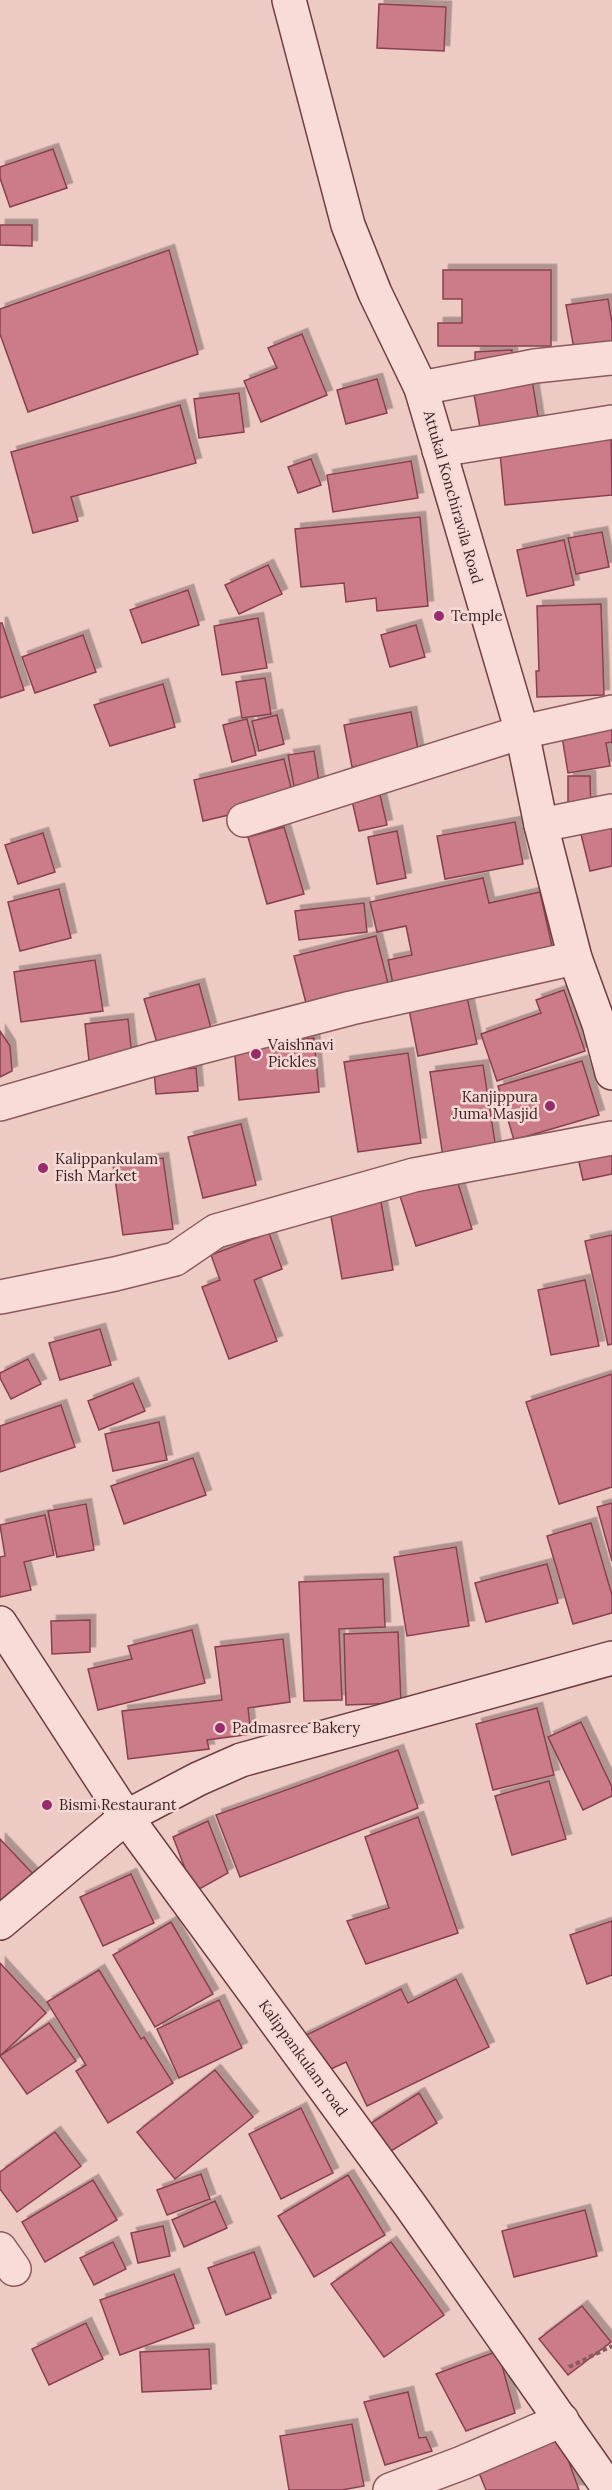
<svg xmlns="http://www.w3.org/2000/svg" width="612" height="2490" viewBox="0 0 612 2490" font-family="Lora,serif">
	<defs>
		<filter id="shadow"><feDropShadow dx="5.5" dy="-5.5" stdDeviation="0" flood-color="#0004"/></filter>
	</defs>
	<rect width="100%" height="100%" fill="#eecac5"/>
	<g fill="#cc7b88" stroke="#88414e" stroke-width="1.5" filter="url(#shadow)">
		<polygon points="379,4 446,7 444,51 377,48"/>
		<polygon points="53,149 67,188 10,207 0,178 0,167"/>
		<polygon points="0,225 32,225 32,246 0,245"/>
		<polygon points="169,250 198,354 28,412 0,334 0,309"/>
		<polygon points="443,270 551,270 551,346 438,346 438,323 462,323 462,299 443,299"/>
		<polygon points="608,299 612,323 612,354 576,360 566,305"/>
		<polygon points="302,334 327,395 261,422 244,381 277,368 268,348"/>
		<polygon points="512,350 512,368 475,369 475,352"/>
		<polygon points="531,373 540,429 482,439 472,383"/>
		<polygon points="377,379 387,413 346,424 337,390"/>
		<polygon points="239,393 244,432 199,438 194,399"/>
		<polygon points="180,405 196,463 71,497 78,521 33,533 11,452"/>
		<polygon points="611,430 612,495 505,505 499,443"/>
		<polygon points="311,459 321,485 298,493 288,467"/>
		<polygon points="411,461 418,498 333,512 327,475"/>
		<polygon points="420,517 428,606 377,611 376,598 346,602 344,583 301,587 295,529"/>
		<polygon points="602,532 609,567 576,574 568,538"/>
		<polygon points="564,540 574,585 527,596 517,550"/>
		<polygon points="268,565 282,594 239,614 225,585"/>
		<polygon points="188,590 199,625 142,643 130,610"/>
		<polygon points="601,604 604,695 537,697 536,671 539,671 537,606"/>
		<polygon points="258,618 267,668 222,675 214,626"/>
		<polygon points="0,623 2,623 24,690 0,698"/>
		<polygon points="416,625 425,657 390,667 381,635"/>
		<polygon points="83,635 96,672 35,693 22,657"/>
		<polygon points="265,678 271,714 242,718 236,682"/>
		<polygon points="163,684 175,727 110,746 94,705"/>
		<polygon points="411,712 419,755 352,767 344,725"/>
		<polygon points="277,715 284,744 259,751 252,721"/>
		<polygon points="247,719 256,755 232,762 223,725"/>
		<polygon points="612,722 612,742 606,743 610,766 568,773 561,730"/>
		<polygon points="314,751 319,782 294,786 288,755"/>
		<polygon points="284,759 294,800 203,821 194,780"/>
		<polygon points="568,776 590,776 591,813 568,814"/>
		<polygon points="378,786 387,825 359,831 350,792"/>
		<polygon points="609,819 612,831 612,866 590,871 579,826"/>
		<polygon points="515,822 523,864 445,879 437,836"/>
		<polygon points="284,827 304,894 267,904 248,837"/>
		<polygon points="397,831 406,878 377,884 368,837"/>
		<polygon points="43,833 55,872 18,884 5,845"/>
		<polygon points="483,878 489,903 540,892 553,951 395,994 388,960 412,955 406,926 377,932 370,902"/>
		<polygon points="59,889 71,938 20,951 8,902"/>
		<polygon points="364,903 367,932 299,940 295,911"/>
		<polygon points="376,936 390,991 308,1011 294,956"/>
		<polygon points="95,960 103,1011 21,1022 14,972"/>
		<polygon points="199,984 211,1028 157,1043 144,999"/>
		<polygon points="564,990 585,1051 497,1081 481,1034 541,1013 536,1000"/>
		<polygon points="466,992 477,1044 418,1056 408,1004"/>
		<polygon points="128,1019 132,1056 89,1061 85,1024"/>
		<polygon points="0,1031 10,1046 12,1071 0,1077"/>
		<polygon points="314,1038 319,1092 239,1100 234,1046"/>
		<polygon points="408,1053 421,1143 358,1152 344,1062"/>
		<polygon points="582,1061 599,1115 514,1140 498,1086"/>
		<polygon points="483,1065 496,1149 443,1157 430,1072"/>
		<polygon points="196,1068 198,1091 156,1094 154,1071"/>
		<polygon points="241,1124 256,1185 203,1198 188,1137"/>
		<polygon points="612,1146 612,1174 583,1180 576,1149"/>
		<polygon points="163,1158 173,1229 123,1235 113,1165"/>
		<polygon points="457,1180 472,1229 416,1246 400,1196"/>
		<polygon points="380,1196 393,1270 342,1279 329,1205"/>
		<polygon points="269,1233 282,1269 254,1280 277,1341 229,1359 202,1287 220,1280 211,1255"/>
		<polygon points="612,1235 612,1344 608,1345 585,1241"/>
		<polygon points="585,1280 599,1346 551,1355 538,1290"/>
		<polygon points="100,1329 111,1365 60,1380 49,1343"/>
		<polygon points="28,1359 41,1384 11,1399 0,1378 0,1373"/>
		<polygon points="612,1374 612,1487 559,1504 526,1402"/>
		<polygon points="133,1383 145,1411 99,1430 88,1401"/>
		<polygon points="61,1405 75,1447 0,1472 0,1426"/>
		<polygon points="159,1422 167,1460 113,1471 105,1434"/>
		<polygon points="193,1458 206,1495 124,1524 111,1486"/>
		<polygon points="612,1503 612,1561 597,1507"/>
		<polygon points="86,1504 94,1550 57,1557 48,1511"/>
		<polygon points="45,1515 54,1555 24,1562 31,1590 0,1597 0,1557 5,1556 0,1525"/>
		<polygon points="591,1523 612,1595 612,1613 573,1624 547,1536"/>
		<polygon points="456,1547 469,1626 407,1636 394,1557"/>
		<polygon points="547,1564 558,1603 486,1622 475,1583"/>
		<polygon points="383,1579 385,1627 339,1629 342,1700 304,1701 299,1582"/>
		<polygon points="90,1620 90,1652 52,1654 51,1621"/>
		<polygon points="192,1630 205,1683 98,1710 88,1669 132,1659 128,1646"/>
		<polygon points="398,1632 401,1703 346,1705 344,1634"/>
		<polygon points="283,1639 290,1702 248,1708 251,1734 207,1740 209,1749 128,1759 122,1711 222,1700 215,1647"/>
		<polygon points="537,1708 554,1775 493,1790 476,1724"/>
		<polygon points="581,1722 612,1787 612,1796 583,1810 548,1737"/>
		<polygon points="398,1750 418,1808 240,1877 216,1815"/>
		<polygon points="549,1781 566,1839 512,1855 495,1796"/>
		<polygon points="418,1817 458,1933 366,1964 347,1921 389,1908 365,1837"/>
		<polygon points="208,1821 228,1873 194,1892 173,1837"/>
		<polygon points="0,1839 35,1876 0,1908"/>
		<polygon points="131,1874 154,1923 103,1946 80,1897"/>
		<polygon points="612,1921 612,1975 587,1984 570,1935"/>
		<polygon points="171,1922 213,1994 155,2027 113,1955"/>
		<polygon points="0,1963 46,2013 0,2056"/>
		<polygon points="99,1970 141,2039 144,2037 173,2083 108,2123 76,2071 86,2065 47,2002"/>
		<polygon points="456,1979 489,2047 367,2106 346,2062 316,2076 298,2039 401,1989 408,2003"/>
		<polygon points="219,2000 242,2048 179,2078 157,2029"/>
		<polygon points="49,2023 76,2061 27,2094 0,2056"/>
		<polygon points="215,2070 253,2117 175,2179 137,2132"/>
		<polygon points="419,2093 437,2123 386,2154 368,2125"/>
		<polygon points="301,2108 333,2173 281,2199 249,2134"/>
		<polygon points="55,2132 81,2166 17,2212 0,2189 0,2172"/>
		<polygon points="201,2174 210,2199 167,2215 157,2190"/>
		<polygon points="348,2175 385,2235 314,2277 278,2216"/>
		<polygon points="93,2180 117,2220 45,2262 22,2222"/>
		<polygon points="215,2201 227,2228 184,2247 172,2220"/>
		<polygon points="585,2210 597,2256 514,2277 502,2231"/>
		<polygon points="163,2226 170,2256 138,2263 131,2233"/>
		<polygon points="113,2242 126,2269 94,2285 80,2258"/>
		<polygon points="391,2242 444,2315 384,2357 331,2284"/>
		<polygon points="254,2252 271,2298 226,2315 208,2268"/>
		<polygon points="174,2274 194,2328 120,2355 100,2300"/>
		<polygon points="582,2306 611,2342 568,2375 539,2339"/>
		<polygon points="86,2323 103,2359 49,2385 32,2349"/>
		<polygon points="209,2349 211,2389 142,2392 140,2352"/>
		<polygon points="498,2351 515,2413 466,2431 436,2374"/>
		<polygon points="408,2392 419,2438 426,2437 432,2451 385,2465 364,2402"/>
		<polygon points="352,2424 364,2486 342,2490 289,2490 280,2436"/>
		<polygon points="560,2437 579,2490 486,2490 477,2468"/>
	</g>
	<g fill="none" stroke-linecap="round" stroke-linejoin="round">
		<g stroke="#895b5d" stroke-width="36">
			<g id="street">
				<polyline points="421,388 535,366 612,358"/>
				<polyline points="439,450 612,422"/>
				<polyline points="244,820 522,732 612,712"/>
				<polyline points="541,825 612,811"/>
				<polyline points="0,1104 151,1060 351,1008 575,958"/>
				<polyline points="0,1297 115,1274 175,1259 216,1231 414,1175 612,1138"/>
				<polyline points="0,2249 14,2269"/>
				<polyline points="390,2490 462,2463 562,2420"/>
			</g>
		</g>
		<g stroke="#6b3e42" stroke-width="36">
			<g id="secondary">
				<polyline points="289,0 348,225 375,293 421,388 522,732 541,825 575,958 599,1024 612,1073"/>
				<polyline points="0,1623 126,1817 410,2205 610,2490"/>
				<polyline points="0,1923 126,1817 198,1779 241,1760 612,1658"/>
			</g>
		</g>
		<polyline stroke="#895b5d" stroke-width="4" stroke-dasharray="4.5 3" stroke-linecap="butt" points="569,2367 612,2346"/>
		<use href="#street" stroke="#f9dcd8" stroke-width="33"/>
		<use href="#secondary" stroke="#f9dcd8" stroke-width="33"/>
	</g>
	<g fill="#982b6b" stroke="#f5d9d5" stroke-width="2">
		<circle cx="439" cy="616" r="6"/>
		<circle cx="256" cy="1054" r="6"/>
		<circle cx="550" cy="1106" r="6"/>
		<circle cx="43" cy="1168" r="6"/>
		<circle cx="220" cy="1728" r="6"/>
		<circle cx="47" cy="1805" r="6"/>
	</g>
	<g text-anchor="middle" stroke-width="5" stroke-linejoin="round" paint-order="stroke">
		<g font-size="15" fill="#391f21" stroke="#f5d9d5">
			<text transform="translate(453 497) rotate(74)" y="5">Attukal Konchiravila Road</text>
			<text transform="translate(303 2058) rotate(54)" y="5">Kalippankulam road</text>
		</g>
		<g font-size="15" fill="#391f21" stroke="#f5d9d5" text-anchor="start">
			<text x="451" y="621">Temple</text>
			<text x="268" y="1050">Vaishnavi<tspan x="268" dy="17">Pickles</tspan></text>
			<text x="538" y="1102" text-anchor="end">Kanjippura<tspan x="538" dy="17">Juma Masjid</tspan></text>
			<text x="55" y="1164">Kalippankulam<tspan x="55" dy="17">Fish Market</tspan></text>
			<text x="232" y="1733">Padmasree Bakery</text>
			<text x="59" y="1810">Bismi Restaurant</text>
		</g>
	</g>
</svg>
